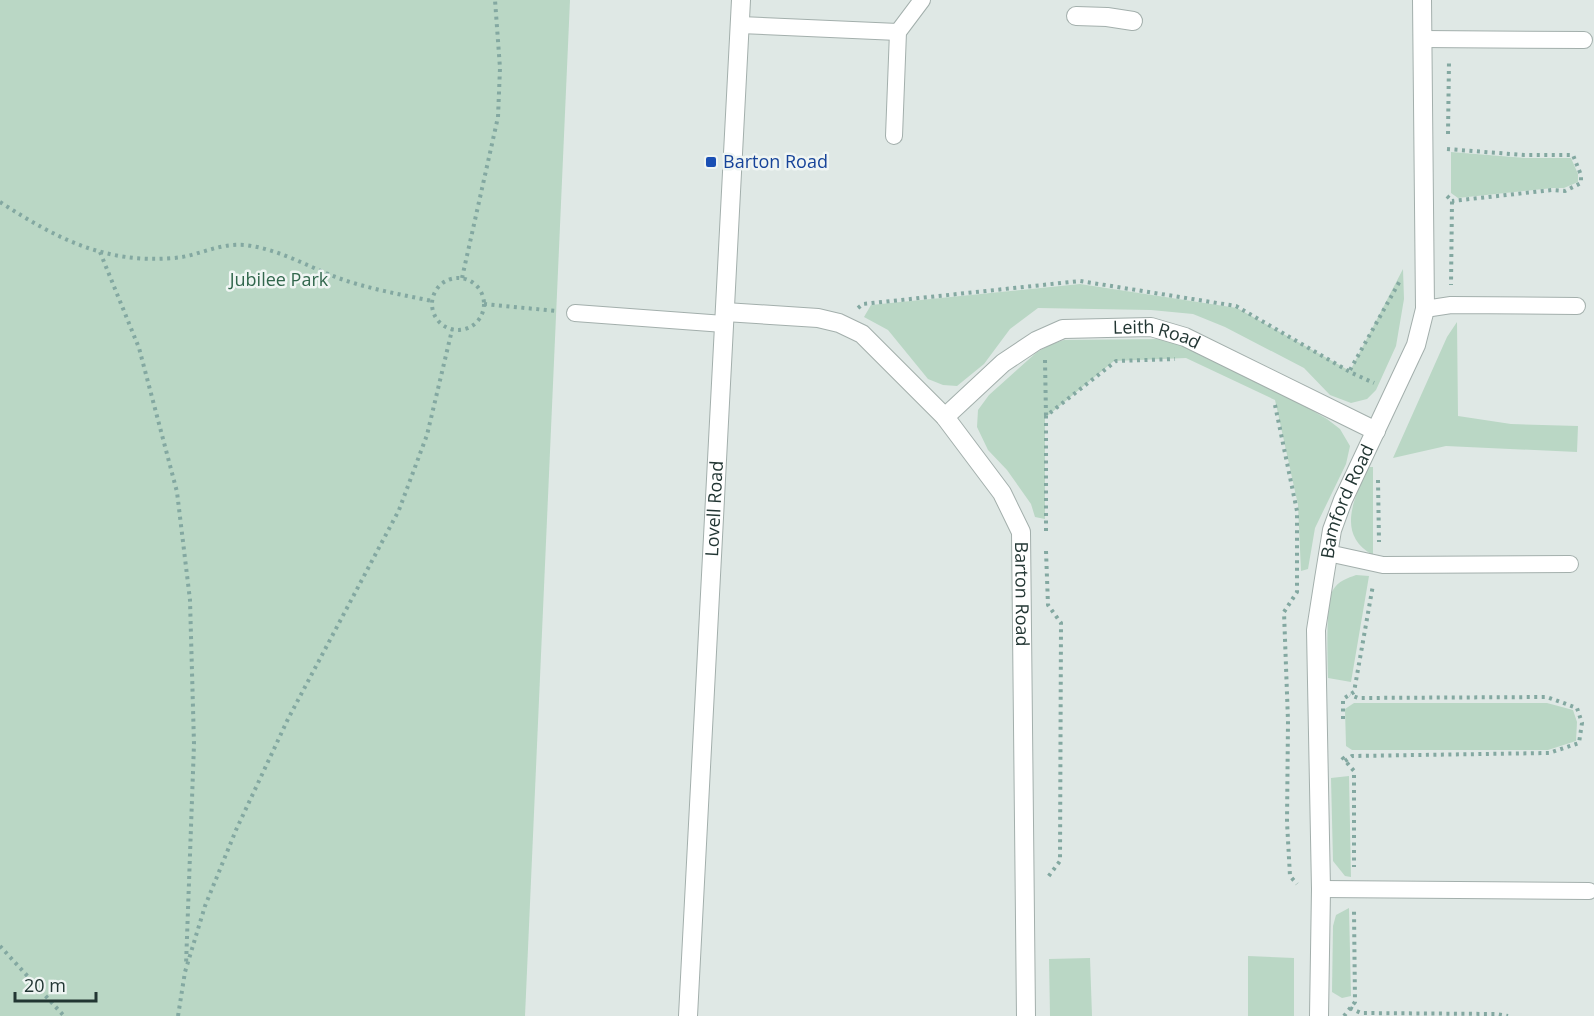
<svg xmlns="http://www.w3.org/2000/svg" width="1594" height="1016" viewBox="0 0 1594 1016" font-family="'Open Sans',sans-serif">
	<rect width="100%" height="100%" fill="#dfe8e5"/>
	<g fill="#bad7c5">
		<polygon points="0,0 570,0 525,1016 0,1016"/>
		<polygon points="1451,152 1525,158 1571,158 1578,174 1578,182 1564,188 1553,188 1458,198 1451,193"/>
		<polygon points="1403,269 1404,299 1396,346 1376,390 1367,399 1351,403 1330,395 1304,368 1225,327 1193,314 1151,310 1038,308 1010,329 984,364 957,386 943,385 928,379 888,330 864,317 871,305 1080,284 1237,308 1350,371"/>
		<polygon points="1457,322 1458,416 1511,424 1578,426 1577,452 1446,446 1393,458 1447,337"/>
		<polygon points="1162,339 1183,345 1301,404 1327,419 1340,429 1350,446 1346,464 1315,528 1308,569 1301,571 1298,505 1275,400 1186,358 1114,361 1045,418 1045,519 1035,517 1031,504 1007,470 988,450 977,427 978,410 989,395 1037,352 1052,344 1064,340"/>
		<path d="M 1368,467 L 1373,467 L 1373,555 C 1335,534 1355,497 1368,467 Z"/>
		<path d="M 1356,575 L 1369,576 L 1351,682 L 1328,678 C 1328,661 1325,601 1333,590 C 1338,581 1348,578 1356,575 Z"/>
		<polygon points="1354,703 1547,703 1573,710 1577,722 1576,741 1548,750 1352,750 1346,746 1345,709"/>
		<polygon points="1349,776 1351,877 1345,876 1333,861 1331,778"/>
		<polygon points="1349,908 1351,996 1342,998 1332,992 1333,926 1336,915"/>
		<polygon points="1248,956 1294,958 1294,1016 1248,1016"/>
		<polygon points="1090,958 1092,1016 1050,1016 1049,959"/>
	</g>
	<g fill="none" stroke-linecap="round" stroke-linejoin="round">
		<g stroke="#a3afac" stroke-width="18">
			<g id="lane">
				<polyline points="740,25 898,32"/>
				<polyline points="1422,39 1584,40"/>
				<polyline points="894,136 898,32 922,0"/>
				<polyline points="1425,309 1451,305 1577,306"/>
				<polyline points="575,313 724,324"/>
				<polyline points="1328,553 1383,565 1570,564"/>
				<polyline points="1321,889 1589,891"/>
			</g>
		</g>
		<g stroke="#a3afac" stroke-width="20">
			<g id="street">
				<polyline points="1076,16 1107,17 1133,21"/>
				<path id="s1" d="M 725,312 L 818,318 L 839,323 L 862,334 L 945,417 L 1002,493 L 1021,532 L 1026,1016"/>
				<path id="s2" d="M 945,417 L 1003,363 L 1036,341 L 1063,329 L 1151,327 L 1185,337 L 1376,431"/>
				<path id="s3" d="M 688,1016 L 741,0"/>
				<path id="s4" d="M 1319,1016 L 1321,889 L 1316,630 L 1324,579 L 1332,530 L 1343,500 L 1416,345 L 1425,309 L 1422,0"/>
			</g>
		</g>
		<g stroke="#83a8a1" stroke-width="4" stroke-dasharray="3 4.5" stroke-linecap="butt">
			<polyline points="1448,134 1449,61"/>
			<polyline points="1447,149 1524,155 1573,155 1581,175 1581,183 1565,191 1552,190 1452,201"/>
			<polyline points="1447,196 1452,201 1451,285"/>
			<path d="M 0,202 C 56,238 104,264 174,258 C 199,256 217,243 245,245 C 281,249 313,270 347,281 C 375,290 403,295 432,301"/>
			<polyline points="100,252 139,348 177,492 190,600 194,744 186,965"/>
			<circle cx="458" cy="304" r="26"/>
			<polyline points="462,278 498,117 500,68 495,0"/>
			<polyline points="484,304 556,311"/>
			<polyline points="858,308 863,304 1080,281 1236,306 1350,372 1374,383"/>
			<polyline points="1045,360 1046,416"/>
			<polyline points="1350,370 1401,279"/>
			<polyline points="1275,405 1297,511 1297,592 1284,612 1288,721 1287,822 1290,876 1297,884"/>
			<polyline points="1378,480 1379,542"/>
			<polyline points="1046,531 1046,416 1116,361 1175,359"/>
			<polyline points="1046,551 1048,605 1061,623 1060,861 1048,877"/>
			<polyline points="1343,719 1343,699 1354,692 1373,585"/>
			<polyline points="1342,757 1354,771 1354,867"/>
			<polyline points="1345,761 1352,756 1549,753 1579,743 1582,723 1577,708 1547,697 1358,698 1350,695"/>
			<polyline points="0,946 64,1016"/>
			<polyline points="1350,1008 1361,1013 1496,1014 1508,1016"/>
			<polyline points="178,1016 185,972 205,906 236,830 288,719 399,510 427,435 452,330"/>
			<polyline points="1344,1016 1355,1002 1354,911"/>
		</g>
		<use href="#lane" stroke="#fff" stroke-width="16"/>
		<use href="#street" stroke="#fff" stroke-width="18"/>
	</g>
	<rect fill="#1a4fb4" stroke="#eff5f3" stroke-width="2" x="705" y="156" width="12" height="12" rx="3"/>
	<g text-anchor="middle" stroke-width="5" stroke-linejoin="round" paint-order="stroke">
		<g font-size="18" fill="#164399" stroke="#eff5f3" text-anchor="start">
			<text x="723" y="168">Barton Road</text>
		</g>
		<g font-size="18" fill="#32674d" stroke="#eff5f3">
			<text x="279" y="286">Jubilee Park</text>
		</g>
		<g font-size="18" fill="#223633" stroke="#eff5f3">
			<text dy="6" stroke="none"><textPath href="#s2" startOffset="243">Leith Road</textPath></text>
			<text dy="6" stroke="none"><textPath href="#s4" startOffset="519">Bamford Road</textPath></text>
			<text dy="6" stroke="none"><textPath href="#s3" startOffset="508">Lovell Road</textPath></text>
			<text dy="6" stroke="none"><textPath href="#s1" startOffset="458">Barton Road</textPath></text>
		</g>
	</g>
	<path d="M15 992v9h81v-9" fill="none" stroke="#223633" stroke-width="3"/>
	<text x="24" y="992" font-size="18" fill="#223633" stroke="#eff5f3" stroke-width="4.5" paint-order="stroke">20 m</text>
</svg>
